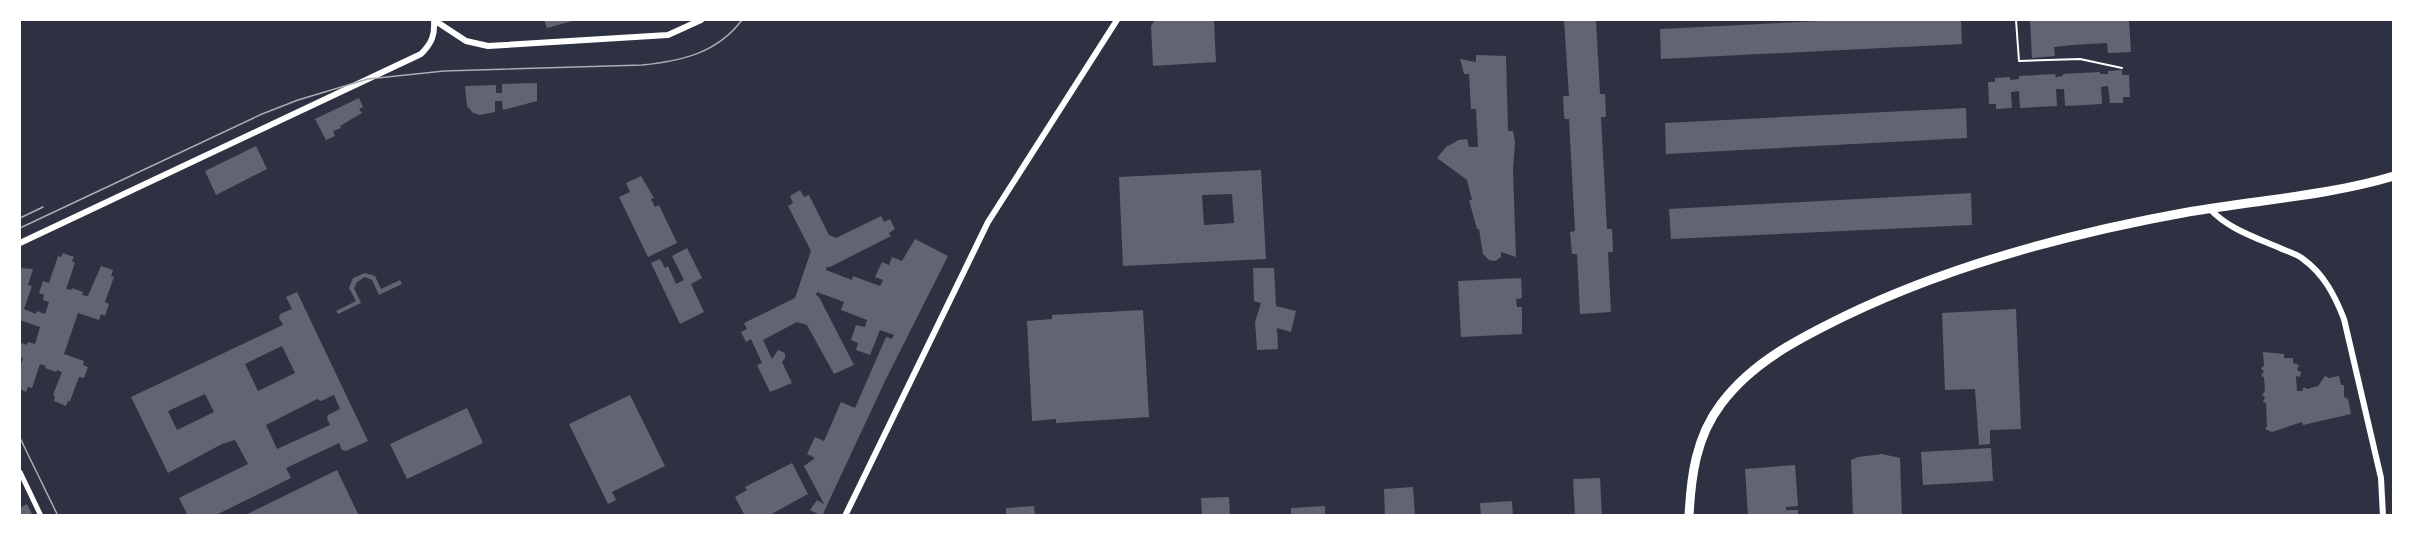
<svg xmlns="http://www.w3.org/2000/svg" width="2413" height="535" viewBox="0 0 2413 535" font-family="Signika,sans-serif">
	<rect width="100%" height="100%" fill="#2d3142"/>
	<g fill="#626471" fill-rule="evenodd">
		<polygon points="544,20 576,20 547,28"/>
		<polygon points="1155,20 1214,20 1216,62 1153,66 1151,26"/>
		<polygon points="1564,20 1596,20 1600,94 1605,94 1606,117 1601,117 1607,229 1612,229 1613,252 1608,252 1611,312 1580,314 1577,254 1572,254 1570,232 1575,231 1569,119 1565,119 1564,116 1563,96 1569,96"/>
		<polygon points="1840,20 1961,20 1962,44 1661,59 1660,29"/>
		<polygon points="2030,20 2129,20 2131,52 2108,53 2107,43 2072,45 2054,47 2055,56 2032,58"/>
		<polygon points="1476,55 1506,56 1508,131 1513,131 1515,142 1513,170 1516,257 1501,252 1501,257 1495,261 1489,260 1483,254 1479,229 1477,229 1469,200 1472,200 1467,180 1437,158 1446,147 1459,140 1467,139 1469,147 1478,147 1476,109 1471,109 1469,74 1464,74 1460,59 1476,62"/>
		<polygon points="2122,70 2122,75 2129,75 2130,97 2123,97 2123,103 2110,103 2108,86 2101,87 2102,104 2065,106 2064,89 2056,89 2057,106 2020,108 2019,91 2011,92 2012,108 1996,109 1996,104 1989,104 1988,82 1995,82 1995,78 2010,77 2010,80 2019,79 2019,76 2055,74 2056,77 2063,76 2063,74 2100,72 2100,74 2108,74 2108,71"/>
		<polygon points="537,83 537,101 503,110 502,101 495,101 495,112 480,115 473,113 467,106 465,86 496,85 496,93 502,93 502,84"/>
		<polygon points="359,98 363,107 359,109 362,113 340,126 341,128 333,131 335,136 326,140 315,119"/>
		<polygon points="1966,108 1967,138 1666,154 1665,123"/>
		<polygon points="256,146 267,169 216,195 205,171"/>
		<path d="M 1261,170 L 1266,259 L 1123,266 L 1119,177 ZM 1232,194 L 1234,223 L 1204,225 L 1202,195 Z"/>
		<polygon points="641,176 654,198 651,199 655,207 659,205 677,243 648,257 619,197 630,192 626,183"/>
		<polygon points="800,190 804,197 809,195 829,235 836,238 881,216 884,222 890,219 895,229 889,233 891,236 830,267 827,267 826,270 852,280 853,276 880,286 883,280 875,277 882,262 889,265 892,257 902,261 915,239 948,256 885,381 822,516 810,510 817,500 824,504 804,466 815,458 807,454 815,437 824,441 841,402 855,408 886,337 892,339 894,335 880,330 870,355 856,350 858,343 851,340 856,325 865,327 867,320 841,310 844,302 817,292 816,295 819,297 854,365 834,374 807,325 797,322 763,340 772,359 778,350 785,353 785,358 782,362 792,383 770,392 757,365 762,363 751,339 746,342 741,332 747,329 744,323 795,298 811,251 788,206 793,203 790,196"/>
		<polygon points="1971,193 1972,225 1671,239 1669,209"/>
		<polygon points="687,248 702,278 691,284 704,312 680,324 651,263 660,259 665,268 668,266 676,284 684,280 672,256"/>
		<polygon points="63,253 74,257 72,261 75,263 66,289 71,290 72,288 83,292 82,295 88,296 101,266 113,270 111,276 114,277 105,302 109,304 105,316 101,314 99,320 78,313 64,354 84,361 83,365 88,367 84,378 79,377 70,401 68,401 66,406 54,401 55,396 53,395 62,372 57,370 56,372 45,368 46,366 40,364 32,388 28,387 26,392 20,389 20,367 23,358 20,357 20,349 22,343 27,345 28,342 35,344 40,327 20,320 20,268 33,269 28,285 32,286 24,309 36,314 37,311 45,314 49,302 43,300 44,295 39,293 43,281 49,283 58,256 61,257"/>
		<polygon points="1253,268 1274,268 1276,306 1296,311 1291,332 1277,328 1278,349 1257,350 1255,322 1261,303 1254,301"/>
		<polygon points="365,273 375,276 381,289 400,280 402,284 379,295 372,280 365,277 357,282 354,288 361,303 338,314 336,311 356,301 349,288 353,278"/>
		<polygon points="1521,278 1522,298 1516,299 1517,307 1522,307 1522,334 1461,337 1458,281"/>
		<path d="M 297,292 L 368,441 L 346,451 L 342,450 L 339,443 L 286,468 L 291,478 L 214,516 L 188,516 L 179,498 L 248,464 L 235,440 L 222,444 L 168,473 L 131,397 L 283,325 L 279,318 L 280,314 L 292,309 L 286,297 ZM 282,346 L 295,373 L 258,391 L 245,364 ZM 205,394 L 214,412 L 177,430 L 168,411 ZM 334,395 L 340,409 L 328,415 L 327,418 L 330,425 L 277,449 L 266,425 L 317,399 L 321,401 Z"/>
		<polygon points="2016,309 2021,429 1990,430 1990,444 1979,445 1975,389 1945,390 1942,313"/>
		<polygon points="1143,310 1149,417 1056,423 1056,419 1032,421 1027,321 1052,319 1052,315"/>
		<polygon points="2263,352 2284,354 2284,358 2293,358 2293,363 2299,365 2297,370 2301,372 2300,377 2296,376 2297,391 2302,391 2304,387 2307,389 2318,386 2325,376 2329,378 2339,376 2341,385 2344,385 2344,397 2348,399 2351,414 2303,425 2302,422 2272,432 2265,429 2267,426 2266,403 2263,402 2265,397 2262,395 2265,391 2264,377 2261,376 2264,371 2261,369 2264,365"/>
		<polygon points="630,395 665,466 612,492 616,500 608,504 569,424"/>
		<polygon points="467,408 483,443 407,479 390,444"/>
		<polygon points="1991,448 1993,481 1923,485 1921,452"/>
		<polygon points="1882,454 1900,458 1902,516 1853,516 1851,460 1858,457"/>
		<polygon points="792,463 808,494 768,516 745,516 735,497 747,490 745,487"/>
		<polygon points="1795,465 1798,506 1786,507 1786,510 1798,510 1798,516 1748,516 1745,469"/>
		<polygon points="337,470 359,516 243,516 276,500"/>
		<polygon points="1600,478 1602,516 1575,516 1573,479"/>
		<polygon points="1413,487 1415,516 1385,516 1384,489"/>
		<polygon points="1229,497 1230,516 1202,516 1201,498"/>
		<polygon points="1512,501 1513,516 1481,516 1480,503"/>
		<polygon points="27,504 33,516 20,516 20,508"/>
		<polygon points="1034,506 1035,516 1006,516 1006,508"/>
		<polygon points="1325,506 1325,516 1291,516 1291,508"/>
	</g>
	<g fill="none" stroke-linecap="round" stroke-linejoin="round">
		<polyline stroke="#fff" stroke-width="2" points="2016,20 2019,61 2080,59 2122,68"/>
		<polyline stroke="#fff" stroke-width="5" points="20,472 41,516"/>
		<g stroke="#fff" stroke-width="6">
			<polyline points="434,20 466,41 488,46 668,35 701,20"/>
			<path d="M 2210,209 C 2228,229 2257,238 2282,249 C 2289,252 2297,254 2303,259 C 2324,274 2335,296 2344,319 L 2381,478 L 2383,516"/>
			<path d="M 20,243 L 421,54 C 432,43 435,35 434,20"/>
			<polyline points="845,516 988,222 1117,20"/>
		</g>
		<path stroke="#fff" stroke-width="9" d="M 1689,516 C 1691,476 1696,437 1721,404 C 1752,362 1800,338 1845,316 C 1953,264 2071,233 2188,212 C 2256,200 2327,196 2394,176"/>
		<g stroke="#abadb3" stroke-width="1.5">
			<polyline points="20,218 43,207"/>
			<path d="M 20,228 L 262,114 L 298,100 L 368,79 L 444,71 L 642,65 C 682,61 717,53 742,20"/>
			<polyline points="20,438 58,516"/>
		</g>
	</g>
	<rect width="2413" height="535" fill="none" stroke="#ffffff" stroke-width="42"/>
</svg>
